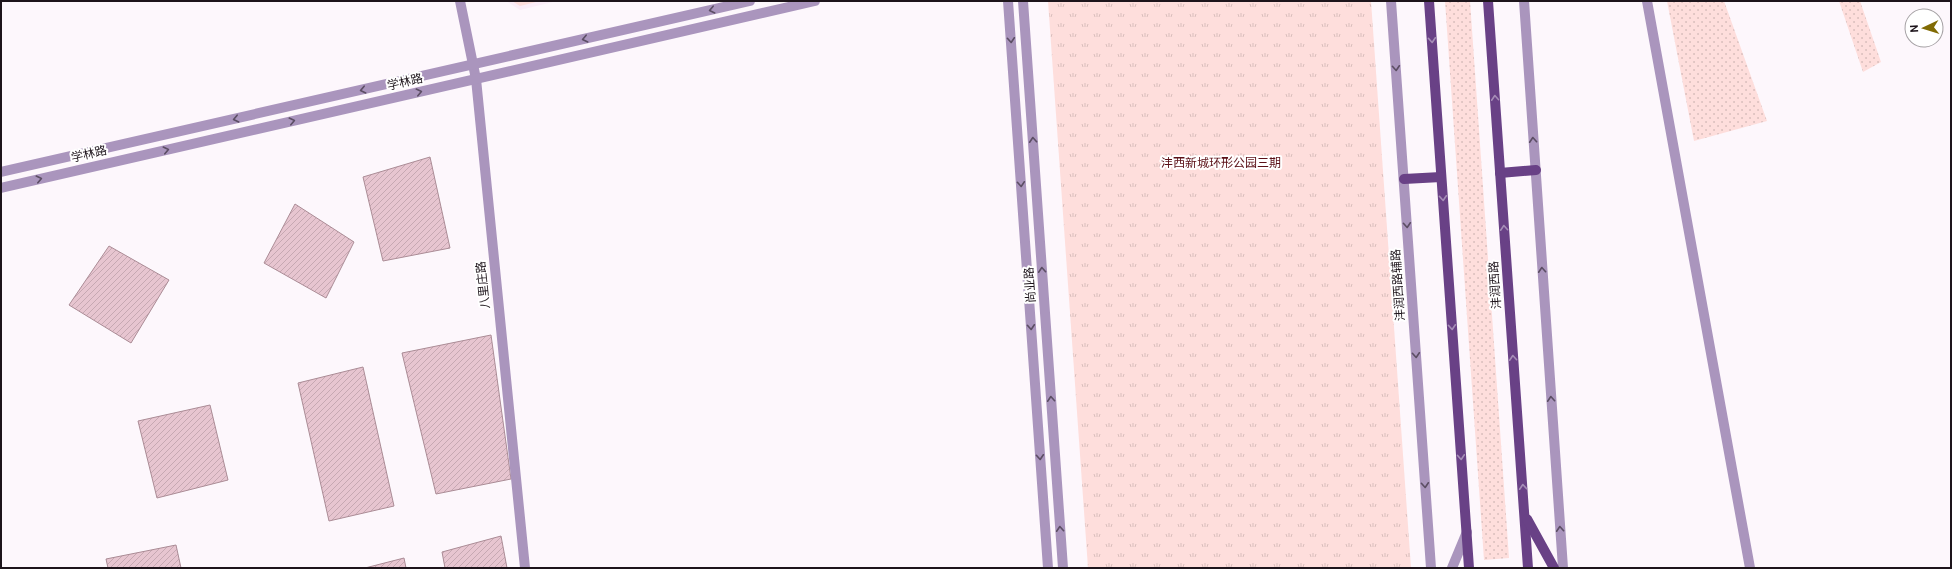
<svg xmlns="http://www.w3.org/2000/svg" width="1952" height="569" viewBox="0 0 1952 569" font-family="Roboto,'Noto Sans SC',sans-serif">
	<defs>
		<pattern id="grass-dots" width="8" height="8" patternUnits="userSpaceOnUse"><rect width="8" height="8" fill="#fededc"/><path d="M2 2h.1M6 6h.1" fill="none" stroke="#d9bebc" stroke-width="1.8" stroke-linecap="round"/></pattern>
		<pattern id="park-tufts" width="24" height="20" patternUnits="userSpaceOnUse"><rect width="24" height="20" fill="#fededc"/><path d="M3 7l-1-3M5 7V3M7 7l1-3M15 17l-1-3M17 17v-4M19 17l1-3" fill="none" stroke="#d9bebc"/></pattern>
		<pattern id="building-hatch" width="6" height="6" patternUnits="userSpaceOnUse"><rect width="6" height="6" fill="#e7c5d0"/><path d="M-1 1l2-2M0 6l6-6M5 7l2-2" fill="none" stroke="#c6a8b2"/></pattern>
	</defs>
	<rect width="100%" height="100%" fill="#fdf7fc"/>
	<polygon fill="#fbedf8" points="506,1 557,1 520,10"/>
	<g fill="url(#grass-dots)">
		<polygon points="1445,1 1470,1 1509,558 1484,560"/>
		<polygon points="1667,1 1724,1 1767,121 1694,141"/>
		<polygon points="1839,1 1860,1 1881,62 1863,72"/>
	</g>
	<polygon fill="url(#park-tufts)" points="1048,1 1371,1 1411,568 1088,568"/>
	<polygon fill="#fededc" points="512,1 540,1 520,6"/>
	<g fill="url(#building-hatch)" stroke="#ab8c96">
		<polygon points="430,157 450,248 383,261 363,177"/>
		<polygon points="295,204 354,242 326,298 264,263"/>
		<polygon points="109,246 169,280 131,343 69,305"/>
		<polygon points="491,335 511,479 436,494 402,353"/>
		<polygon points="363,367 394,506 329,521 298,383"/>
		<polygon points="210,405 228,480 157,498 138,421"/>
		<polygon points="501,536 507,568 445,568 442,552"/>
		<polygon points="176,545 181,568 108,568 106,559"/>
		<polygon points="404,558 406,568 365,568"/>
	</g>
	<g fill="none" stroke-linecap="round" stroke-linejoin="round">
		<g stroke="#aa95bd" stroke-width="10">
			<polyline points="460,1 476,79 525,568"/>
			<polyline points="1008,1 1048,568"/>
			<polyline points="1023,1 1063,568"/>
			<polyline points="1391,1 1431,568"/>
			<polyline points="1524,1 1563,568"/>
			<polyline points="1647,1 1750,568"/>
			<polyline points="1,172 750,1"/>
			<polyline points="1,188 815,1"/>
			<polyline points="1452,568 1467,532"/>
		</g>
		<g stroke="#694186" stroke-width="10">
			<polyline points="1429,1 1469,568"/>
			<polyline points="1488,1 1528,568"/>
			<polyline points="1500,173 1536,170"/>
			<polyline points="1404,179 1441,177"/>
			<polyline points="1527,519 1554,568"/>
		</g>
	</g>
	<defs><path id="oneway-chevron" d="M-2-3.5L2.5 0L-2 3.5" fill="none" stroke-width="1.6" stroke-linecap="round" stroke-linejoin="round"/></defs>
	<g stroke="#5c4e64">
		<use href="#oneway-chevron" transform="translate(712 10) rotate(167)"/>
		<use href="#oneway-chevron" transform="translate(585 39) rotate(167)"/>
		<use href="#oneway-chevron" transform="translate(1011 40) rotate(86)"/>
		<use href="#oneway-chevron" transform="translate(1396 68) rotate(86)"/>
		<use href="#oneway-chevron" transform="translate(363 90) rotate(167)"/>
		<use href="#oneway-chevron" transform="translate(419 92) rotate(-13)"/>
		<use href="#oneway-chevron" transform="translate(236 119) rotate(167)"/>
		<use href="#oneway-chevron" transform="translate(292 121) rotate(-13)"/>
		<use href="#oneway-chevron" transform="translate(1033 140) rotate(-94)"/>
		<use href="#oneway-chevron" transform="translate(1533 140) rotate(-94)"/>
		<use href="#oneway-chevron" transform="translate(166 150) rotate(-13)"/>
		<use href="#oneway-chevron" transform="translate(39 179) rotate(-13)"/>
		<use href="#oneway-chevron" transform="translate(1021 184) rotate(86)"/>
		<use href="#oneway-chevron" transform="translate(1407 225) rotate(86)"/>
		<use href="#oneway-chevron" transform="translate(1042 270) rotate(-94)"/>
		<use href="#oneway-chevron" transform="translate(1542 270) rotate(-94)"/>
		<use href="#oneway-chevron" transform="translate(1031 327) rotate(86)"/>
		<use href="#oneway-chevron" transform="translate(1416 355) rotate(86)"/>
		<use href="#oneway-chevron" transform="translate(1051 399) rotate(-94)"/>
		<use href="#oneway-chevron" transform="translate(1551 399) rotate(-94)"/>
		<use href="#oneway-chevron" transform="translate(1040 457) rotate(86)"/>
		<use href="#oneway-chevron" transform="translate(1425 485) rotate(86)"/>
		<use href="#oneway-chevron" transform="translate(1060 529) rotate(-94)"/>
		<use href="#oneway-chevron" transform="translate(1560 529) rotate(-94)"/>
	</g>
	<g stroke="#a58db6">
		<use href="#oneway-chevron" transform="translate(1432 40) rotate(86)"/>
		<use href="#oneway-chevron" transform="translate(1495 98) rotate(-94)"/>
		<use href="#oneway-chevron" transform="translate(1443 198) rotate(86)"/>
		<use href="#oneway-chevron" transform="translate(1504 228) rotate(-94)"/>
		<use href="#oneway-chevron" transform="translate(1452 327) rotate(86)"/>
		<use href="#oneway-chevron" transform="translate(1513 358) rotate(-94)"/>
		<use href="#oneway-chevron" transform="translate(1461 457) rotate(86)"/>
		<use href="#oneway-chevron" transform="translate(1523 487) rotate(-94)"/>
	</g>
	<g text-anchor="middle" stroke-width="4" stroke-linejoin="round" paint-order="stroke">
		<g font-size="12" fill="#1d141b" stroke="#fff">
			<text transform="translate(405 82) rotate(-13)" y="4">学林路</text>
			<text transform="translate(89 154) rotate(-13)" y="4">学林路</text>
			<text transform="translate(483 285) rotate(-96)" y="4">八里庄路</text>
			<text transform="translate(1030 285) rotate(-94)" y="4">尚业路</text>
			<text transform="translate(1398 285) rotate(-94)" y="4">沣润西路辅路</text>
			<text transform="translate(1495 285) rotate(-94)" y="4">沣润西路</text>
		</g>
		<g font-size="12" fill="#5b1017" stroke="#fff">
			<text x="1221" y="167">沣西新城环形公园三期</text>
		</g>
	</g>
	<rect width="1952" height="569" fill="none" stroke="#1d141b" stroke-width="4"/>
	<g transform="translate(1924 28) rotate(266)"><circle r="19" fill="#ffffff" stroke="#a5a1a4"/>
	<path d="M0-3L7 15L0 10L-7 15Z" fill="#816b04"/>
	<text y="-6" font-size="11" font-weight="bold" text-anchor="middle" fill="#1d141b">N</text>
	</g>
</svg>
